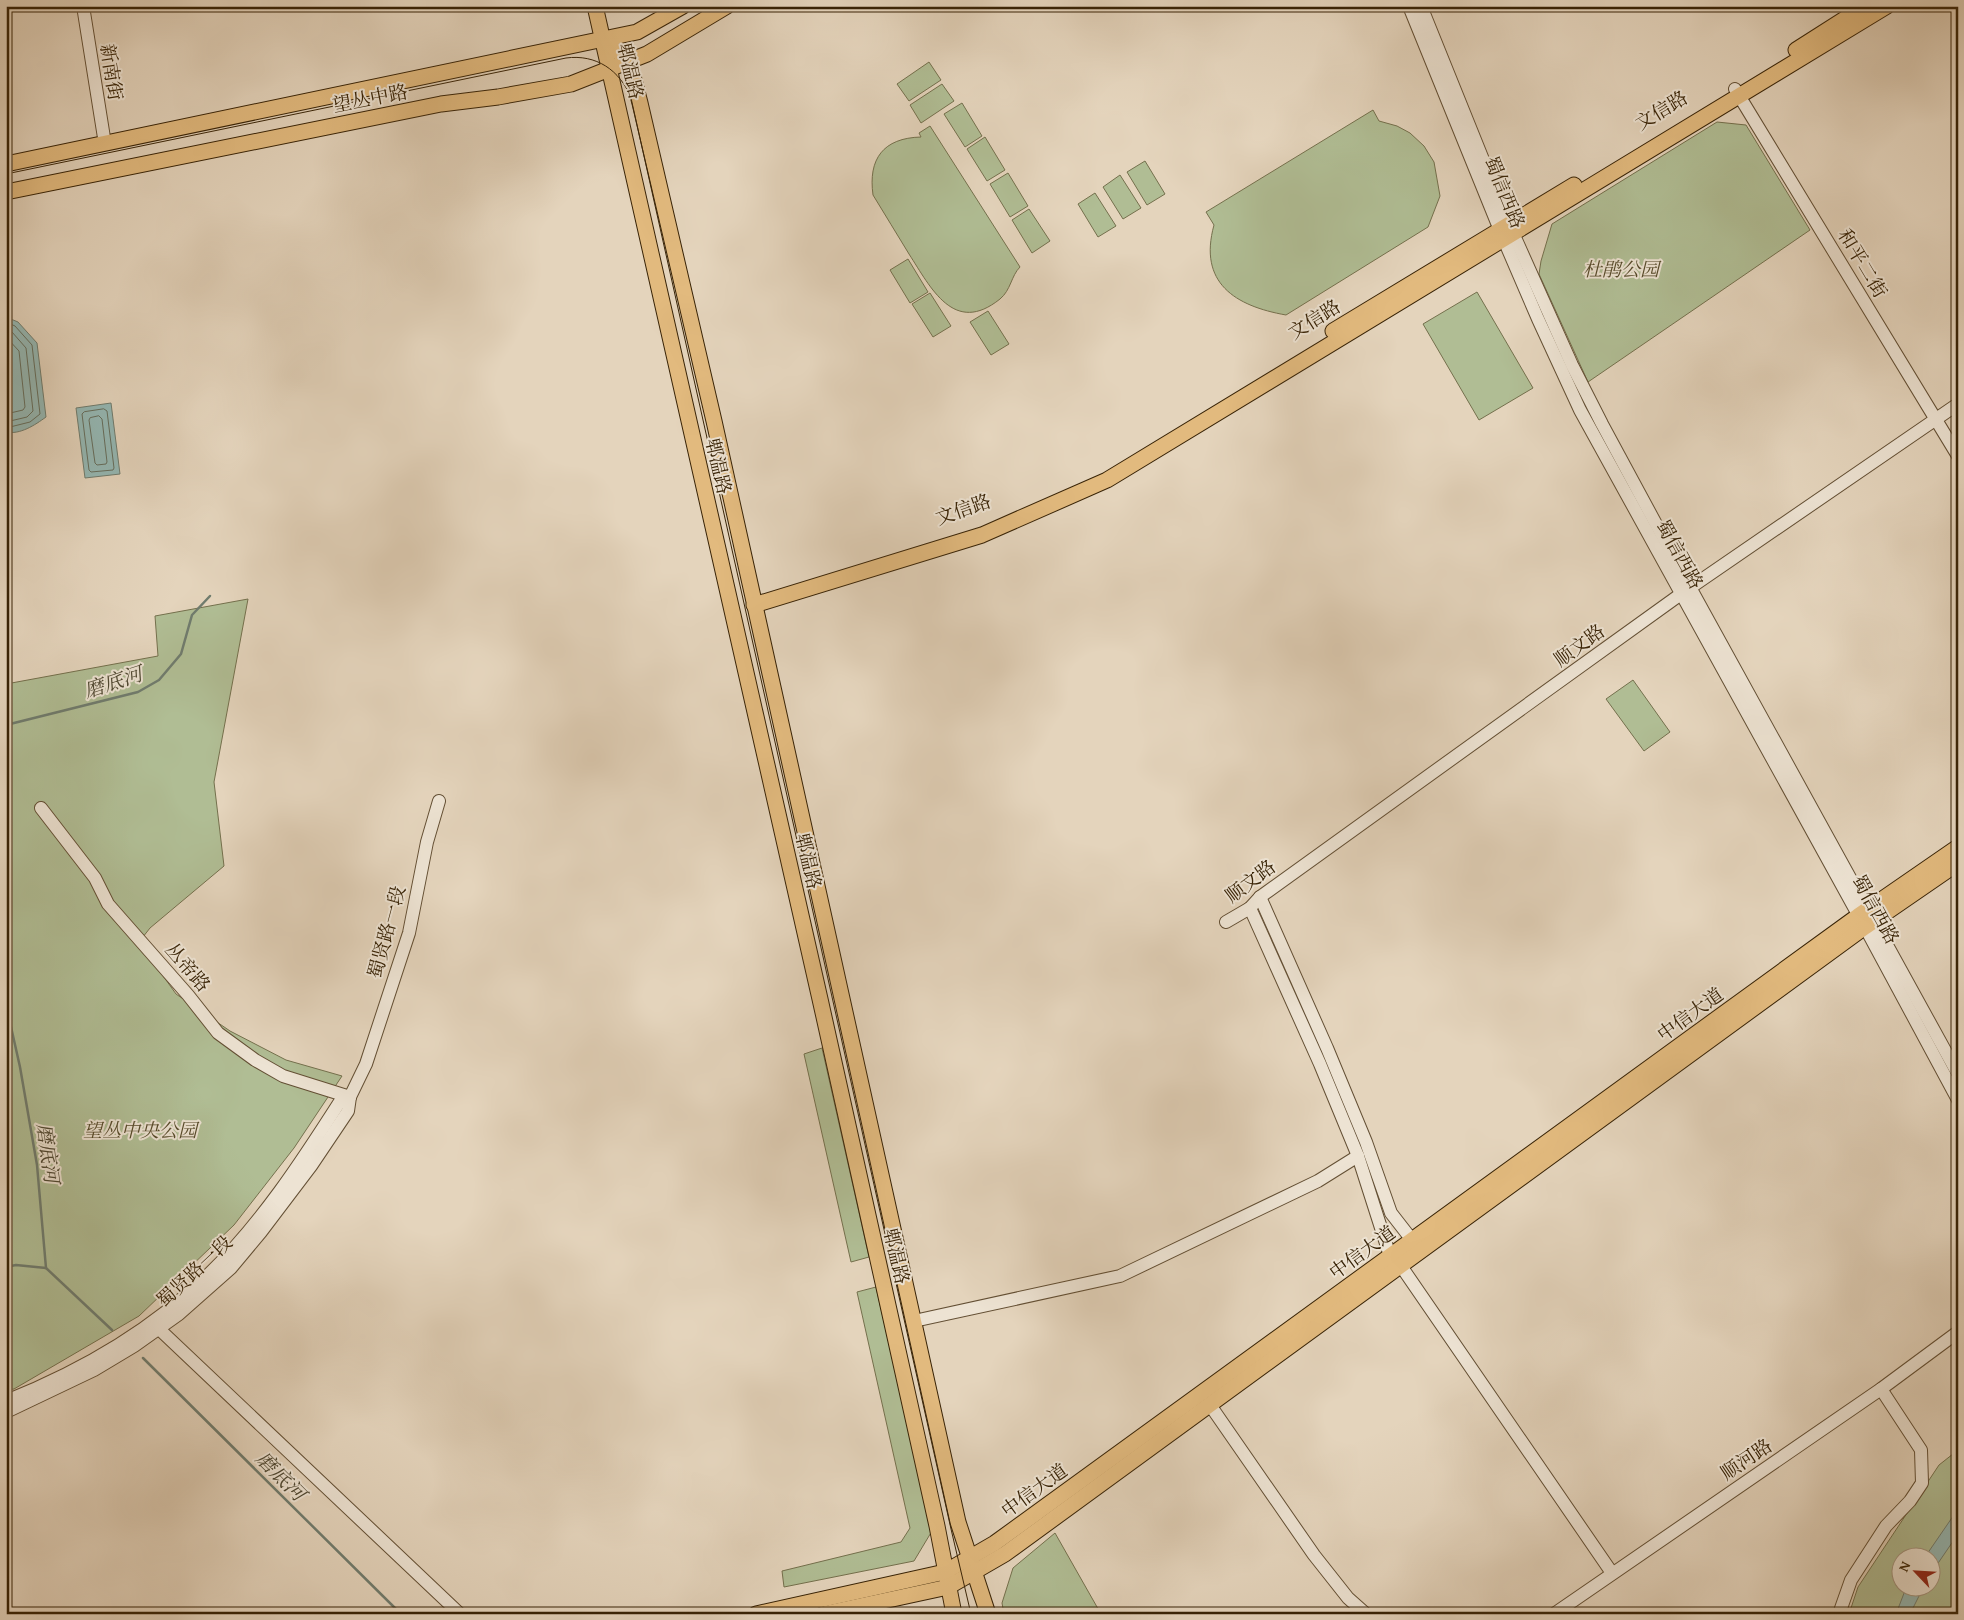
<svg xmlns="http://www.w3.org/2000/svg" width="1964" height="1620" viewBox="0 0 1964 1620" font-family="'Gentium Book Plus','Noto Serif SC',serif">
	<rect width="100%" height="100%" fill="#e4d4bc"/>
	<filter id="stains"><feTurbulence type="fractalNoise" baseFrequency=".004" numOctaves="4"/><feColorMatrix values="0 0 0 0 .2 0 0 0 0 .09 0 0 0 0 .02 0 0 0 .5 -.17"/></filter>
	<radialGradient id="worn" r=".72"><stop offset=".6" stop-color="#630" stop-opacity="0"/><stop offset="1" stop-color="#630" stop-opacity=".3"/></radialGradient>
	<g fill="#b0bd94" stroke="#74704d" fill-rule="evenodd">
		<polygon points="929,62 941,80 909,101 897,84"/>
		<polygon points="942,84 954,101 921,123 910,105"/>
		<polygon points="962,103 982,136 965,147 944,114"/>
		<path d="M 1373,110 L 1379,121 L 1397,126 L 1410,133 L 1424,146 L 1434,162 L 1440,196 L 1428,227 L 1286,315 C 1235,306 1198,283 1214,225 L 1206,212 Z"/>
		<polygon points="1717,122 1746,125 1810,230 1588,382 1539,274 1541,261 1552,224"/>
		<path d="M 930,126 L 1020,267 C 1011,276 1011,290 1000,299 C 954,336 931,288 909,254 C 897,234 885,215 873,195 C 868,159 883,138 921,137 L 919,133 Z"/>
		<polygon points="985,137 1005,170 987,181 967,149"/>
		<polygon points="1145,161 1165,194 1147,205 1127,172"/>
		<polygon points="1008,173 1028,206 1010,217 990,184"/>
		<polygon points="1120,175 1141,208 1123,219 1103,187"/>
		<polygon points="1095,193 1116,226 1098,237 1078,204"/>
		<polygon points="1029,209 1050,241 1032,253 1012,220"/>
		<polygon points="908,259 928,292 910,303 890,270"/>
		<polygon points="1477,292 1533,388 1479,420 1423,324"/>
		<polygon points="930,293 951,326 933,337 912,304"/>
		<polygon points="988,311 1009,344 991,355 970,322"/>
		<polygon points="248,599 214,782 224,866 150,928 139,942 176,994 230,1031 286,1060 342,1076 294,1148 234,1225 139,1316 14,1389 6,1390 6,684 158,656 155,616"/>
		<polygon points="1633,680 1670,732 1644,751 1606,699"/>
		<polygon points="822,1048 869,1257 851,1262 804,1054"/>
		<polygon points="876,1287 932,1531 914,1561 784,1587 782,1571 901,1542 910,1528 857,1292"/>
		<path d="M 1958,1450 L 1958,1614 L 1849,1614 L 1858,1587 L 1939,1465 ZM 1902,1558 L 1932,1558 L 1932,1588 L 1902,1588 Z"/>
		<polygon points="1055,1533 1101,1614 1004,1614 1002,1603 1013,1568"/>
	</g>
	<g fill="#95b8b4" stroke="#707c6e">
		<path d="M 6,317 L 18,322 L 37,343 L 46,417 C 35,425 20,435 6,432 Z"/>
		<polygon points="111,403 120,474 85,478 76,408"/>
		<polygon points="1958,1509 1958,1534 1932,1572 1932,1558 1925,1557"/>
		<polygon points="1906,1588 1923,1588 1910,1614 1896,1614"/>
	</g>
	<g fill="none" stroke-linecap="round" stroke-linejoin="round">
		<g stroke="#666e5d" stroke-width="1">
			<polyline points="6,322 15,326 32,345 40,414 30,422 6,428"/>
			<polyline points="6,329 12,332 26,348 33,411 27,417 6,422"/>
			<polyline points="6,337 19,351 25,407 23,410 6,414"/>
			<polygon points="104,409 107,411 114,468 113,470 91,472 89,470 82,414 84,412"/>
			<polygon points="99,416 102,419 107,462 106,464 97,465 95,463 89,420 90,418"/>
		</g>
		<g stroke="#707c6e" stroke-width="2.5">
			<polyline points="6,725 138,692 159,680 181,654 192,615 210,596"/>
			<polyline points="6,1013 9,1018 20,1067 37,1165 46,1268 112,1330"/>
			<polyline points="6,1267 16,1265 46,1268"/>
			<polyline points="143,1358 401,1614"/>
		</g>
		<g stroke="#634f34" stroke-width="14">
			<g id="minor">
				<polyline points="83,6 105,144"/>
				<polyline points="1409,6 1504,240 1538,319 1580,410 1865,927 1958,1100"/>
				<polyline points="1421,6 1509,224 1572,365 1602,424 1691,589 1958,1074"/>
				<polyline points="1735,89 1958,456"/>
				<polyline points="41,808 95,878 108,904 188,995 218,1033 255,1060 283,1076 350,1097"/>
				<polyline points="1260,897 1327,1048 1366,1142 1391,1213 1412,1240"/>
				<polyline points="1250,908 1320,1064 1358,1156 1390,1256"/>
				<polyline points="1226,922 1250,908 1260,897 1681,594 1958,404"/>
				<polyline points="1401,1266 1612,1573"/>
				<polyline points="914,1321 1120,1276 1318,1181 1358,1156"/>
				<polyline points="158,1328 460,1614"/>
				<path d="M 6,1401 C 79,1372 152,1330 208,1275 C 261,1224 302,1161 341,1100 L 350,1097"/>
				<polyline points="1210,1405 1314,1555 1348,1598 1366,1614"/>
				<polyline points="6,1412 94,1370 134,1346 179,1314 231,1268 261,1232 311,1166 348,1111 350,1097 366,1064 409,933 427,842 439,801"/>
				<polyline points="1554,1614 1881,1389 1958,1332"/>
				<polyline points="1839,1614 1851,1580 1886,1526 1910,1501 1922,1483 1921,1450 1881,1389"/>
			</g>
		</g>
		<g stroke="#382306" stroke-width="17">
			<g id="major">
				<polyline points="595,6 820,999 937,1526 954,1614"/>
				<polyline points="602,39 629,61 640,103 714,421 958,1522 988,1614"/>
				<polyline points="1796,50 1865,6"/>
				<polyline points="6,164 637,32 683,6"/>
				<polyline points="6,192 441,104 498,97 571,84 647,54 727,6"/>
				<polyline points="1333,331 1574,185"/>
				<polyline points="754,605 982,535 1107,480 1887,6"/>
				<polyline points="756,1614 945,1572 995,1543 1858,916 1958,847"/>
				<polyline points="823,1614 948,1587 1005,1554 1865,927 1958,863"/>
			</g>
		</g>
		<use href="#minor" stroke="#ede3d3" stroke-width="12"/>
		<use href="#major" stroke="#e2ba7e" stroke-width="15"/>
		<path stroke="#382306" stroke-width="1" d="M 6,174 L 566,58 C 596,54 620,70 631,98 L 951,1529 L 971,1614"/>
	</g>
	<g text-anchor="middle" stroke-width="4" stroke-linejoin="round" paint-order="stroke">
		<g font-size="19" fill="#382306" stroke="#ede3d3">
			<text transform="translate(631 71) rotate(77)" y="7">郫温路</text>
			<text transform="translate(112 72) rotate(81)" y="7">新南街</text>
			<text transform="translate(370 98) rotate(-11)" y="7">望丛中路</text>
			<text transform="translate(1661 110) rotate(-31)" y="7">文信路</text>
			<text transform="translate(1505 192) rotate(68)" y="7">蜀信西路</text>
			<text transform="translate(1863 263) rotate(59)" y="7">和平二街</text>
			<text transform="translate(1314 319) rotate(-32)" y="7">文信路</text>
			<text transform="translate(719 466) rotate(77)" y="7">郫温路</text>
			<text transform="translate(963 509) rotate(-19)" y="7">文信路</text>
			<text transform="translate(1680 554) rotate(61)" y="7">蜀信西路</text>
			<text transform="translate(1579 645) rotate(-36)" y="7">顺文路</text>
			<text transform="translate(809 861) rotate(77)" y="7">郫温路</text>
			<text transform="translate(1250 881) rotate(-37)" y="7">顺文路</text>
			<text transform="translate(1876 909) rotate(61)" y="7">蜀信西路</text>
			<text transform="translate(386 932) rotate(-75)" y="7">蜀贤路一段</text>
			<text transform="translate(188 967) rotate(49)" y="7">丛帝路</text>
			<text transform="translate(1690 1014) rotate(-36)" y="7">中信大道</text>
			<text transform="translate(1362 1252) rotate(-36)" y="7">中信大道</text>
			<text transform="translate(897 1256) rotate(77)" y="7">郫温路</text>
			<text transform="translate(194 1271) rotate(-43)" y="7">蜀贤路一段</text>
			<text transform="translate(1746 1459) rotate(-34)" y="7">顺河路</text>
			<text transform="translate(1034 1490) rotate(-36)" y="7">中信大道</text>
		</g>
		<g font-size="19" font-style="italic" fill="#564a2a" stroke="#ede3d3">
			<text x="1621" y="276">杜鹃公园</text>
			<text x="140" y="1137">望丛中央公园</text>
		</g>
		<g font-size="20" font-style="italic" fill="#4f4832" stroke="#ede3d3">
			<text transform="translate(113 682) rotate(-18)" y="7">磨底河</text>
			<text transform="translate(48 1153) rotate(82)" y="7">磨底河</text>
			<text transform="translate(281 1476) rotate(45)" y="7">磨底河</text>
		</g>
	</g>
	<rect width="1964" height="1620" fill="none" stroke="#e4d4bc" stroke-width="25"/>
	<rect x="8" y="8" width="1949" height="1605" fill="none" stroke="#382306" stroke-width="2.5"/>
	<rect x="12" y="12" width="1939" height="1595" fill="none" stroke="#382306"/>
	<g transform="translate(1916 1572) rotate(295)"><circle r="24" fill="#ede3d3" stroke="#a59681"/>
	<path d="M0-4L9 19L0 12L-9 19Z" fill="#8f2418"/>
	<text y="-8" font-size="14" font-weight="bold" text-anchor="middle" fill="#382306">N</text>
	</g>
	<rect width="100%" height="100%" filter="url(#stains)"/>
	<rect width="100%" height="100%" fill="url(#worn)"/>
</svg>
